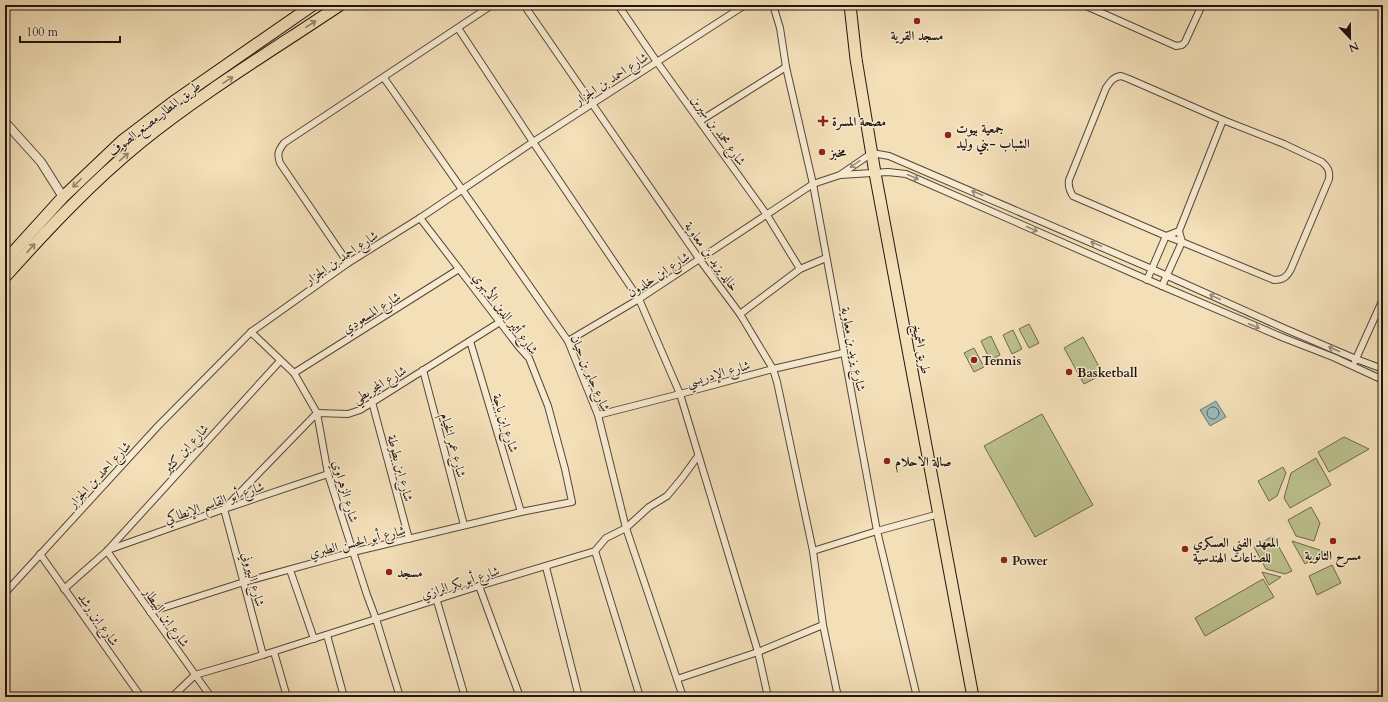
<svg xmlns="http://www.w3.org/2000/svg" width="1388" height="702" viewBox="0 0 1388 702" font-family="Cardo,Amiri,serif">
	<rect width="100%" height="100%" fill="#f3dfb8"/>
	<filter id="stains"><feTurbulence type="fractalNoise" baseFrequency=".005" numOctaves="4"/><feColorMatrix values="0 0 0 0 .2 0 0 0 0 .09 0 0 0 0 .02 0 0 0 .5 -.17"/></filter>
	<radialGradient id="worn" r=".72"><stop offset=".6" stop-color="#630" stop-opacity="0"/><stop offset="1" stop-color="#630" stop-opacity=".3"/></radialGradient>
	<g fill="#bcc18e" stroke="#6e6a4e">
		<polygon points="1029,324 1039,343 1029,348 1019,329"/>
		<polygon points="1013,330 1022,349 1012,354 1003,335"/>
		<polygon points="991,336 1000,355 990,360 981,341"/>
		<polygon points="1083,337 1103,374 1084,384 1064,348"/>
		<polygon points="974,348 984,367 974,372 964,353"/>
		<polygon points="1042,414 1093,505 1035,537 984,446"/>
		<polygon points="1344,437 1369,449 1329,472 1318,452"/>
		<polygon points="1316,458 1331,485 1290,508 1284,498 1291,473"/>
		<polygon points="1283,467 1286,473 1277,496 1269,501 1258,481"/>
		<polygon points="1311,507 1320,523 1314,541 1296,536 1288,520"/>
		<polygon points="1273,536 1292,571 1285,574 1266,569 1254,547"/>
		<polygon points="1292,541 1326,552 1305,564"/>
		<polygon points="1332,565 1341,583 1317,595 1309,576"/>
		<polygon points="1262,572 1281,577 1269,585"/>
		<polygon points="1263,579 1274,597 1205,636 1195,618"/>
	</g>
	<polygon fill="#9ebab8" stroke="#6c7874" points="1216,401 1226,417 1210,426 1200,410"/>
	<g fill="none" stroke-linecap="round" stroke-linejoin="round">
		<circle stroke="#5f6763" stroke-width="1" cx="1213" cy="413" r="6"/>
		<g stroke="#554738" stroke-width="8">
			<g id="minor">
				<polyline points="524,5 700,260 740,314 773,369 777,382 813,551 823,625 838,697"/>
				<polyline points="618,5 657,62 767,215 800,269"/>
				<polyline points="773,5 780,28 786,67 813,184 877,531 917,697"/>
				<polyline points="1084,5 1176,46 1182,45 1185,42 1202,5"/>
				<polyline points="458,28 533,142 639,299 680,394 758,652 768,697"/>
				<path d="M 1121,76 L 1129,79 L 1223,120 L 1284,144 L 1322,162 C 1328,167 1330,171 1329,179 L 1291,269 C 1287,277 1283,280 1274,280 L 1182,242 L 1166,236 L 1073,196 C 1069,190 1068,186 1069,180 L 1106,88 C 1110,82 1113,77 1121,76 Z"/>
				<polyline points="384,78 568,341 598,415 626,528 683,697"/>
				<polyline points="700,121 786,67"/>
				<polyline points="840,175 872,153 889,156 1152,269 1288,330 1356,359 1383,369"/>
				<path d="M 348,263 L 280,163 C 277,154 278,151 284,143 L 492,5"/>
				<polyline points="1147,280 1166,236 1179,231"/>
				<polyline points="1162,286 1182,242 1179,231 1223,120"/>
				<polyline points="740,314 800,269 826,258"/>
				<polyline points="251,332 294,373 317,413 328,474 367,595 376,619 400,697"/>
				<polyline points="470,341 521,512"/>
				<polyline points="568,341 639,299 813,184 840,175 888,172 906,174 1162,286 1284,338 1333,357 1383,380"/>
				<polyline points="1355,361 1383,299"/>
				<polyline points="423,370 464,525"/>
				<polyline points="294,373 459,269"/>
				<polyline points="372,402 409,539"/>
				<polyline points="598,415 680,394 773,369 843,353"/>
				<polyline points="108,550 224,509 328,474"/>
				<polyline points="107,551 211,697"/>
				<polyline points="595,551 640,697"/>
				<polyline points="813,551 877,531 939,514"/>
				<polyline points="40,554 141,697"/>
				<polyline points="546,567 579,697"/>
				<polyline points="290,570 314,639"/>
				<polyline points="479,586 520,697"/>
				<polyline points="64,589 107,551 280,361"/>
				<polyline points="5,593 158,426 251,332 348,263 420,218 533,142 745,5"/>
				<polyline points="437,601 465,697"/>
				<polyline points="150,612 244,582 353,552 521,512 572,502 565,469 548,406 529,358 519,347 420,218"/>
				<polyline points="327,635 344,697"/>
				<polyline points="274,652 287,697"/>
				<polyline points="263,655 224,509 317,413 348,414 360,410 500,322"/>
				<polyline points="677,679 758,652 823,625"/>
				<polyline points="172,697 195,675 263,655 479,586 595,551 606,538 626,528 649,507 667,496 682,478 698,456"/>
			</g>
		</g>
		<g stroke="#554738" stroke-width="10">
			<polyline id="tertiary" points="5,122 41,162 63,197"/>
		</g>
		<g stroke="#20140e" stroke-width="13">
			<g id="trunk">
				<polyline points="850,5 856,59 875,173 973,697"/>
				<polyline points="5,261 63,197 122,141 176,100 313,5"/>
				<path d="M 5,277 C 47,230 91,183 140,143 C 203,92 273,50 340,5"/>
			</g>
		</g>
		<use href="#minor" stroke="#f7ead1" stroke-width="6"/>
		<use href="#tertiary" stroke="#f7ead1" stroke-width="8"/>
		<use href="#trunk" stroke="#f3dfb8" stroke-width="11"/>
	</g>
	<defs><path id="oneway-shaft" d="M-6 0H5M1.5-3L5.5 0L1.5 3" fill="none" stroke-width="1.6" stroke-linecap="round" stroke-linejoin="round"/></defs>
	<g stroke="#94846c">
		<use href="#oneway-shaft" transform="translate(311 24) rotate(-33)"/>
		<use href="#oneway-shaft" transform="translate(228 80) rotate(-34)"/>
		<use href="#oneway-shaft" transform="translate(124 157) rotate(-41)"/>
		<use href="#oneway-shaft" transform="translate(77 183) rotate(135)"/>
		<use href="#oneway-shaft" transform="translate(31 248) rotate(-47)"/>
	</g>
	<g stroke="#968a79">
		<use href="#oneway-shaft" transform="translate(855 164) rotate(145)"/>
		<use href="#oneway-shaft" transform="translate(913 177) rotate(24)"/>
		<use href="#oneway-shaft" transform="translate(977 193) rotate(-157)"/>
		<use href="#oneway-shaft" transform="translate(1032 229) rotate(24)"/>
		<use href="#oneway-shaft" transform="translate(1096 244) rotate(-157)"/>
		<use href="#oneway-shaft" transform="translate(1215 297) rotate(-156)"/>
		<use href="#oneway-shaft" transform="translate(1254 326) rotate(23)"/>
		<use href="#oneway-shaft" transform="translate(1334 349) rotate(-156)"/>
	</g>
	<g fill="#8f2418" stroke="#f7ead1" stroke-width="1.5">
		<circle cx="917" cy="21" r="4"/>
		<path d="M821 115h4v4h4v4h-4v4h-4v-4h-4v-4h4z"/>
		<circle cx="948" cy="135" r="4"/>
		<circle cx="822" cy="152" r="4"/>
		<circle cx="974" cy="360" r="4"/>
		<circle cx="1069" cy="372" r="4"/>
		<circle cx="887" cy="461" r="4"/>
		<circle cx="1333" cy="541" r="4"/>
		<circle cx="1185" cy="549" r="4"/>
		<circle cx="1004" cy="560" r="4"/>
		<circle cx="389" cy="572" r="4"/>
	</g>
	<g text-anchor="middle" stroke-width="3" stroke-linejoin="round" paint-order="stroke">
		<g font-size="13" font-weight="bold" fill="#20140e" stroke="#f7ead1" text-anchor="start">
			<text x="917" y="40" text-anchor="middle">مسجد القرية</text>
			<text x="832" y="126">مصحة المسرة</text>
			<text x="956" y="133">جمعية بيوت<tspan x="956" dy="15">الشباب -بني وليد</tspan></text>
			<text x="830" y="157">مخبز</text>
			<text x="982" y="365">Tennis</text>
			<text x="1077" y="377">Basketball</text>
			<text x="895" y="466">صالة الاحلام</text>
			<text x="1193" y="547">المعهد الفني العسكري<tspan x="1193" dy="15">للصناعات الهندسية</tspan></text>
			<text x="1333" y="560" text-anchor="middle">مسرح الثانوية</text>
			<text x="1012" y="565">Power</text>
			<text x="397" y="577">مسجد</text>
		</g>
		<g font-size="13" fill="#20140e" stroke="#f7ead1">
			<text transform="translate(611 78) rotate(-33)" y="5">شارع احمد بن الجزار</text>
			<text transform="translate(154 118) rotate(-38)" y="5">طريق المطار مصنع الصوف</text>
			<text transform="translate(719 130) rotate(54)" y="5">شارع محمد بن سيرين</text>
			<text transform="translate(712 256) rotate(54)" y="5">خالد يزيد بن معاوية</text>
			<text transform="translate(341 257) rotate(-34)" y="5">شارع احمد بن الجزار</text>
			<text transform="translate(658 274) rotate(-33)" y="5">شارع ابن خلدون</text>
			<text transform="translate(371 312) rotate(-32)" y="5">شارع المسعودي</text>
			<text transform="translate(506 313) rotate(53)" y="5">شارع أثير الدين الأبهري</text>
			<text transform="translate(854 349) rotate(79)" y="5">شارع يزيد بن معاوية</text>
			<text transform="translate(922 349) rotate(79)" y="5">طريق اشميخ</text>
			<text transform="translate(591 373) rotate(67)" y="5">شارع جابر بن حيان</text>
			<text transform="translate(718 373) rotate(-16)" y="5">شارع الإدريسي</text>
			<text transform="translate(379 384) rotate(-31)" y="5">شارع المجريطي</text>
			<text transform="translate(506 423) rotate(73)" y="5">شارع ابن باجة</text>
			<text transform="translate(454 445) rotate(75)" y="5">شارع عمر الخيام</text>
			<text transform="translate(185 448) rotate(-48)" y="5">شارع ابن كثير</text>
			<text transform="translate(401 468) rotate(75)" y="5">شارع ابن بطوطة</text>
			<text transform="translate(99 474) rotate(-47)" y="5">شارع احمد بن الجزار</text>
			<text transform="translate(346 491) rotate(74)" y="5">شارع الزهراوي</text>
			<text transform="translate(214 502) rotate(-19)" y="5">شارع أبو القاسم الإنطاكي</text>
			<text transform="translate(357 541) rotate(-14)" y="5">شارع أبو الحسن الطبري</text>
			<text transform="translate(254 579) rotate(75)" y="5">شارع البيروني</text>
			<text transform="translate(460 582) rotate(-18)" y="5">شارع أبو بكر الرازي</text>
			<text transform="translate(167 617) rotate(55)" y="5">شارع ابن البيطار</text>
			<text transform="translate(99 619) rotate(55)" y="5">شارع ابن رشد</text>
		</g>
	</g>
	<rect width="1388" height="702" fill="none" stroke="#f3dfb8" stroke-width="20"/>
	<rect x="6" y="6" width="1376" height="690" fill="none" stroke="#20140e" stroke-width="2"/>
	<rect x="10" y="10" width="1368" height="682" fill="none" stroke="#20140e"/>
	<g transform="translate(1350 38) rotate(158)" stroke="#f7ead1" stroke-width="3" paint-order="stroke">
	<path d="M0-3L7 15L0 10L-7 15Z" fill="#20140e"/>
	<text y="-6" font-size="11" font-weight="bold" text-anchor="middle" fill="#20140e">N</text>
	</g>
	<path d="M20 36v6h100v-6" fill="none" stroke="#20140e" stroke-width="2"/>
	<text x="26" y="36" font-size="12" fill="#20140e" stroke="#f7ead1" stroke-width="3" paint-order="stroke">100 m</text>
	<rect width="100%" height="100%" filter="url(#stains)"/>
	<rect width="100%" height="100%" fill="url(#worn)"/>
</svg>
